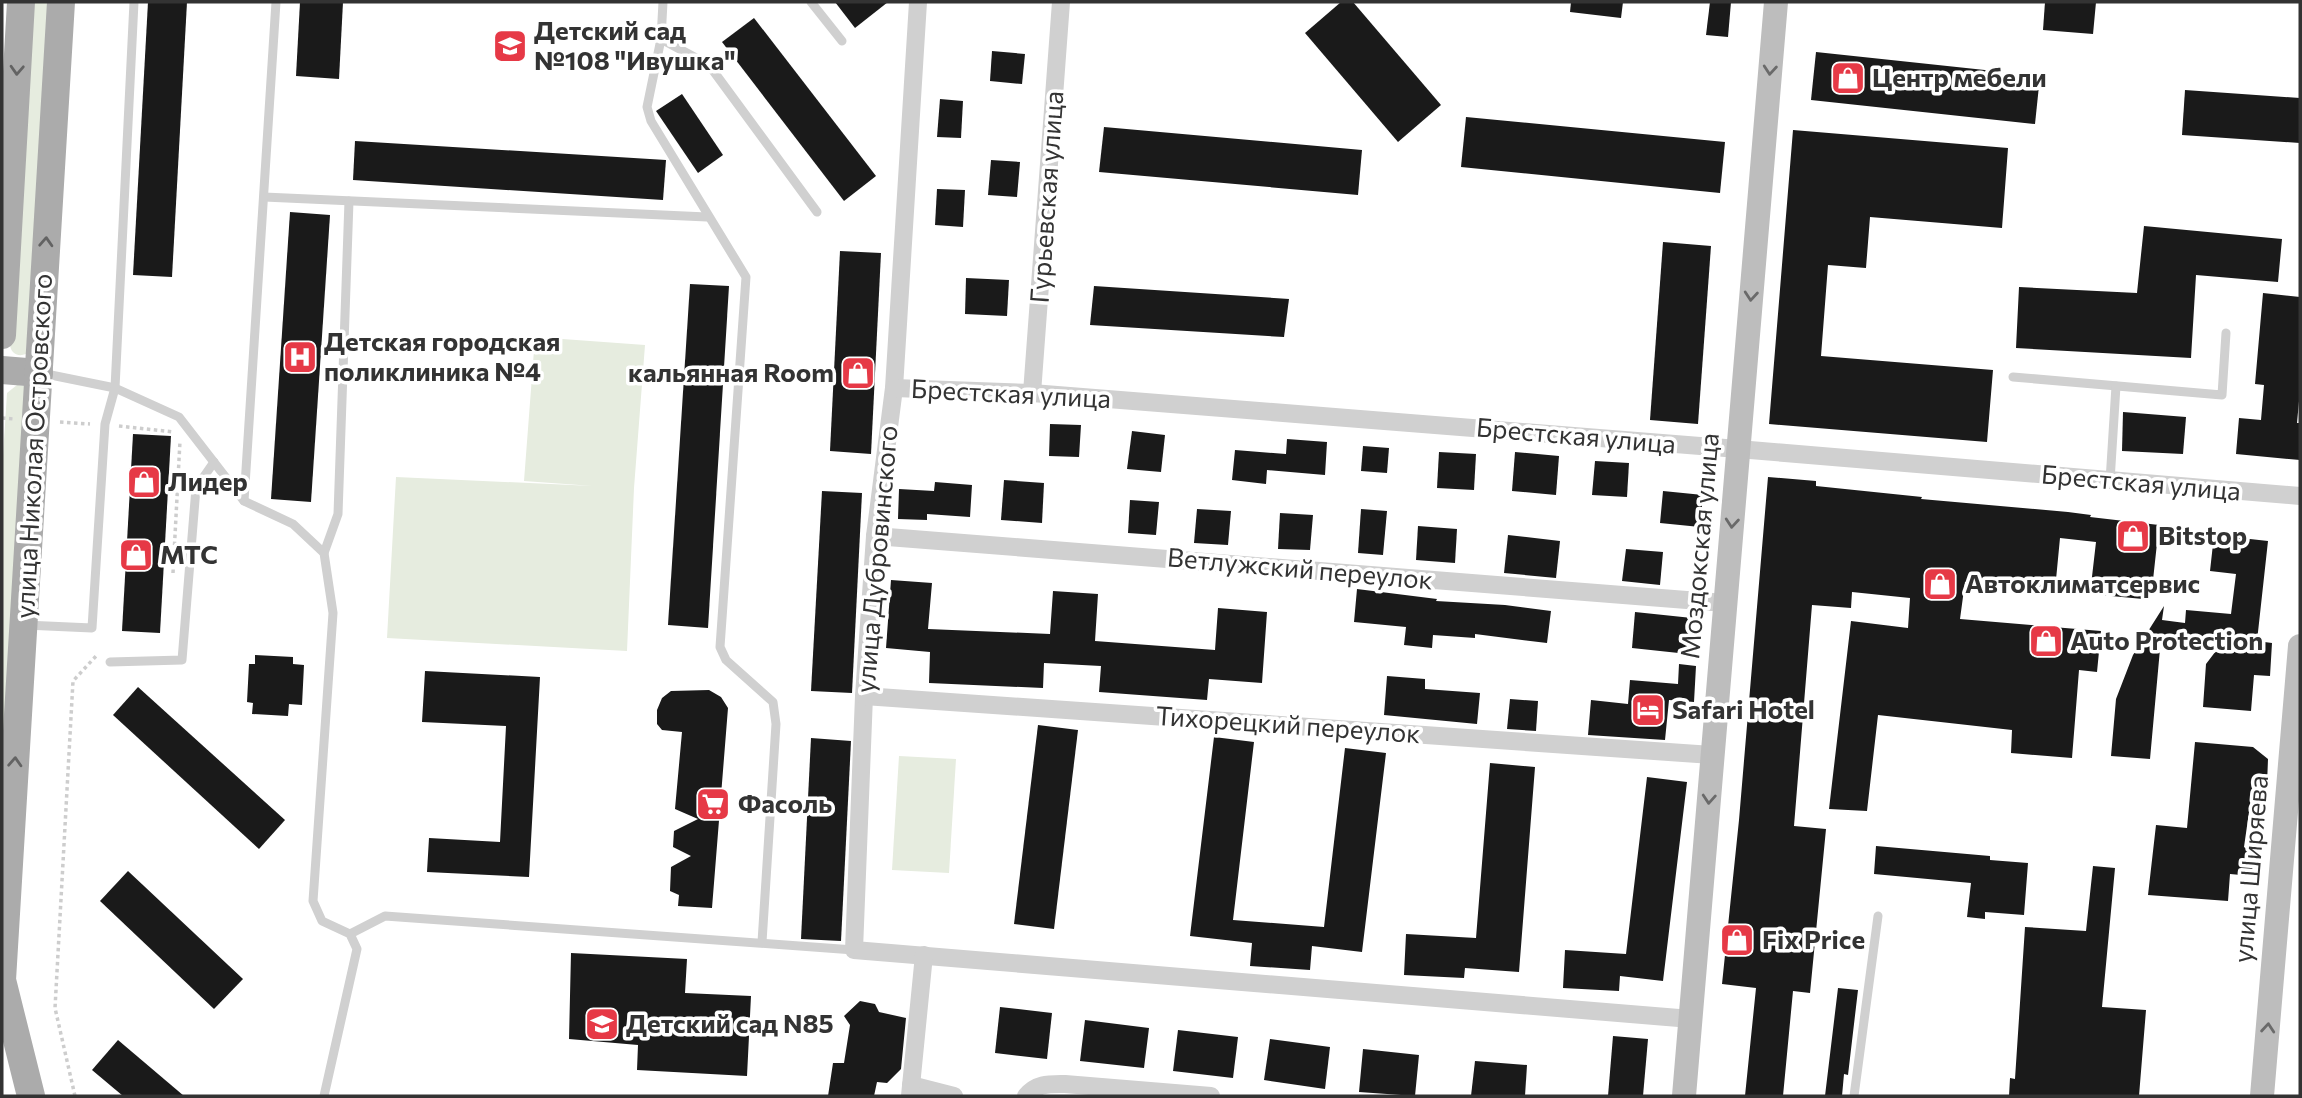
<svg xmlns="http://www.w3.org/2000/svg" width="2302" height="1098" viewBox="0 0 2302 1098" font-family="Commissioner,sans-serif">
	<rect width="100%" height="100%" fill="#fff"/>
	<g fill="#e6ecdf">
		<path d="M 30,2 L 53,2 L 26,354 C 18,357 12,354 10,346 Z"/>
		<polygon points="535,337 645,345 634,488 627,651 387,638 396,477 593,486 524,481"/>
		<polygon points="17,385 25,386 2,846 2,472 7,393"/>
		<polygon points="899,756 956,759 949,873 892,870"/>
	</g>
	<g fill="#1a1a1a">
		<polygon points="148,2 187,2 172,277 133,275"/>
		<polygon points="300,2 343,2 339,79 296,76"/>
		<polygon points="835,2 888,2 855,28"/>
		<polygon points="1341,2 1353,2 1441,105 1398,142 1305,33"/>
		<polygon points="1571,2 1623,2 1621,18 1570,12"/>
		<polygon points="1710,2 1731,2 1728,37 1706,35"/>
		<polygon points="2045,2 2096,2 2093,34 2043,30"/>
		<polygon points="754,18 876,176 844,201 722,42"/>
		<polygon points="992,51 1025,54 1022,84 990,81"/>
		<polygon points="1816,52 2040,76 2035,124 1811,100"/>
		<polygon points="2185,90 2300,98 2300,143 2182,135"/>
		<polygon points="682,94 723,155 698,173 656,111"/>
		<polygon points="940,99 963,101 961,138 937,137"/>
		<polygon points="1466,117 1725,142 1720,193 1461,167"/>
		<polygon points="1104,127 1362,150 1358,195 1099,172"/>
		<polygon points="1793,130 2008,148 2002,228 1870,217 1866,268 1828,265 1821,356 1993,370 1987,442 1769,424"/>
		<polygon points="355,141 666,160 663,200 353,180"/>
		<polygon points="991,160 1020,162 1017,197 988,195"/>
		<polygon points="937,189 965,190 963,227 935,225"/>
		<polygon points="290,212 330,215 311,502 271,499"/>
		<polygon points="2144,226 2282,239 2278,282 2196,275 2191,358 2016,348 2019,287 2137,293"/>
		<polygon points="1663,242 1711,246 1698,424 1650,420"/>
		<polygon points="840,251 881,253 871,454 830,451"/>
		<polygon points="966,278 1009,280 1007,316 965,314"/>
		<polygon points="690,284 729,286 708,628 668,625"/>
		<polygon points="1094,286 1289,299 1284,337 1090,325"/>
		<polygon points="2263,293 2300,297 2300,390 2297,423 2300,423 2300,460 2236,454 2239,418 2261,420 2264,385 2255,384"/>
		<polygon points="2123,412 2186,417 2183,454 2122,451"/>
		<polygon points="1050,424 1081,425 1079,457 1049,456"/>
		<polygon points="1132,431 1165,435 1161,472 1127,469"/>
		<polygon points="133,434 171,436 160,633 122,631"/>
		<polygon points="1287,439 1327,442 1325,475 1267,470 1266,484 1232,480 1235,450 1286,454"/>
		<polygon points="1363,446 1389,448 1387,473 1361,471"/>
		<polygon points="1439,452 1476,454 1474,490 1437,488"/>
		<polygon points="1515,452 1559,456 1556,495 1512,491"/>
		<polygon points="1595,461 1629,463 1627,497 1592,495"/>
		<polygon points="1768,477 1816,481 1816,486 1922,497 1921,499 2068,512 2091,515 2090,517 2159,525 2153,580 2143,599 2090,594 2096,542 2060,538 2055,590 1965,582 1960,619 2101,631 2097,672 2079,670 2072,758 2011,753 2012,730 1878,715 1867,811 1829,809 1851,621 1908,628 1910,598 1852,592 1851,608 1812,605 1794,826 1826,829 1810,993 1793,991 1783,1096 1745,1096 1756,988 1722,984 1739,820"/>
		<polygon points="1004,480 1044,483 1042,523 1001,520"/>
		<polygon points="935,482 972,485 970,517 927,514 927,520 898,519 899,489 934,491"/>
		<polygon points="822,491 862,493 852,693 811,691"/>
		<polygon points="1663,491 1703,495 1700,527 1660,523"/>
		<polygon points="1130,500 1159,502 1156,535 1128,533"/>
		<polygon points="1197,509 1231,511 1228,545 1194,543"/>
		<polygon points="1361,509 1387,511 1383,555 1358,553"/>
		<polygon points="1280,513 1313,515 1310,550 1278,549"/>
		<polygon points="1418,526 1457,529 1455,563 1416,560"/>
		<polygon points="1508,535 1560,541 1556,578 1504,573"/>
		<polygon points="2214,535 2268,541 2257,641 2272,643 2270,676 2254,675 2251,711 2203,707 2206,664 2222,643 2161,638 2150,759 2111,756 2116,699 2133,655 2164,606 2162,620 2185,623 2186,610 2231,614 2236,574 2210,571"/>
		<polygon points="1626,549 1663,552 1660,585 1622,581"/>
		<polygon points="891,580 932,583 928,629 1050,634 1053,591 1098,594 1095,641 1215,650 1218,608 1267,612 1262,683 1209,679 1207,700 1099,692 1101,666 1044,663 1043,688 929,683 930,652 886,648"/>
		<polygon points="1357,589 1437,599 1436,601 1505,605 1551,611 1547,643 1475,634 1475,638 1433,635 1432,648 1404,645 1406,627 1354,622"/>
		<polygon points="1635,612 1692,618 1688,654 1632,648"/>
		<polygon points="255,655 293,657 293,664 304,665 302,705 289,704 288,716 252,714 253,703 247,702 249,664 255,664"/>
		<polygon points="1679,664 1696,666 1694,702 1669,700 1665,740 1588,735 1591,700 1628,704 1630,680 1678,684"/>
		<polygon points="425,671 540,677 529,877 427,872 429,838 500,842 506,726 422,722"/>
		<polygon points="1387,676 1425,679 1425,689 1480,693 1477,724 1384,715"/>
		<polygon points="138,687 285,820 259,849 113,715"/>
		<polygon points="709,690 721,697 728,708 712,908 678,906 679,895 670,891 671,867 691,856 673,847 674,831 698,819 675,809 682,732 662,730 657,724 657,710 662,698 671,691"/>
		<polygon points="1510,699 1538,701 1536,731 1507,729"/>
		<polygon points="1038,725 1078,730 1054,929 1014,924"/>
		<polygon points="1214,737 1254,742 1233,920 1324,927 1345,748 1386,753 1362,952 1312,946 1310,970 1250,966 1252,943 1190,936"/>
		<polygon points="811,738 851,741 841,941 801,939"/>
		<polygon points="2195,742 2253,747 2268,759 2267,785 2251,798 2244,847 2253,854 2252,876 2230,874 2228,901 2148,895 2156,825 2187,828"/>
		<polygon points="1490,763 1535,767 1519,972 1465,968 1464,978 1404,975 1406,934 1476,938"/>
		<polygon points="1647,777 1687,782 1663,981 1620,976 1619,991 1563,988 1565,950 1626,954"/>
		<polygon points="1876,846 1990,856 1990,860 2028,863 2024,915 1985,912 1985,919 1967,917 1971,883 1874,874"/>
		<polygon points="2093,866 2115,868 2102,1007 2146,1010 2139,1096 2009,1096 2010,1078 2015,1079 2025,927 2086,931"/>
		<polygon points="128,871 243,979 214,1009 100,901"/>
		<polygon points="571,953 687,959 685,993 751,996 747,1076 637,1070 638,1045 569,1039"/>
		<polygon points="1838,988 1858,990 1848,1075 1844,1074 1842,1096 1825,1096"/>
		<polygon points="860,1001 875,1004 879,1012 906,1018 901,1069 887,1083 877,1082 874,1096 828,1096 833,1063 844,1063 850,1025 844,1016"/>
		<polygon points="1000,1007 1052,1013 1047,1059 995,1053"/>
		<polygon points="1085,1020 1149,1028 1144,1068 1080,1061"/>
		<polygon points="1178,1030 1238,1037 1233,1078 1173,1071"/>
		<polygon points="1613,1036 1648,1039 1643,1096 1608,1096"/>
		<polygon points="1270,1039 1330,1047 1325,1089 1264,1080"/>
		<polygon points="118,1040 184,1096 123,1096 92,1070"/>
		<polygon points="1363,1049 1419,1055 1415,1096 1359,1092"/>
		<polygon points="1475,1061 1527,1065 1525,1096 1471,1096"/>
	</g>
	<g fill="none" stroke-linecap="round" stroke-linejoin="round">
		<g stroke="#cdcdcd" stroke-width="3.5" stroke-dasharray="3.5 3.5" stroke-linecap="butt">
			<polyline points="2,418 14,419"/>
			<polyline points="60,422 90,424"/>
			<polyline points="119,426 174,432"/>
			<polyline points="173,573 180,441"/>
			<polyline points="75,1096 55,1008 73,681 97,655"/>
		</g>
		<g stroke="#d0d0d0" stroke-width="9">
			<polyline points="663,2 661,39 647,107 651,121 746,277 720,647 726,660 773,702 776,724 762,942"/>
			<polyline points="811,2 842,41"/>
			<polyline points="661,39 709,65 817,212"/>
			<polyline points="264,197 707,217"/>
			<polyline points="41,373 115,388 179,417 244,501 293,524 324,553 333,613 313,901 322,921 350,934 357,949 324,1096"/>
			<polyline points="2013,377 2222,395 2226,333"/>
			<polyline points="2110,481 2116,386"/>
			<polyline points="244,501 276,2"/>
			<polyline points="324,553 338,514 349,201"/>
			<polyline points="25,625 92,628 105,424 115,388 134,2"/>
			<polyline points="110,662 182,660 196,488 214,462"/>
			<polyline points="350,934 385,916 854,950"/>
			<polyline points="1854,1096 1878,916"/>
		</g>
		<g stroke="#d0d0d0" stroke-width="18">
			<polyline points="918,2 894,388 875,536 864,696 854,950 1691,1019"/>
			<polyline points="894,388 1032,393 1738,449 2300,496"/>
			<polyline points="1032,393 1061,2"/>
			<polyline points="875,536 1725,603"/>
			<polyline points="864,696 1712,755"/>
			<polyline points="911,1085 954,1096"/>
			<polyline points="910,1096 924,955"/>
			<path d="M 1026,1096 C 1037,1083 1049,1084 1065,1084 L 1211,1096"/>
		</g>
		<g stroke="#bdbdbd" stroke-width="24">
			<polyline points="1684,1096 1776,2"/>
			<polyline points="2262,1096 2300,646"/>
		</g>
		<g stroke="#ababab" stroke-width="28">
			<polyline points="2,335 21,2"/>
			<polyline points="2,370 39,373"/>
			<polyline points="31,1096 2,980 61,2"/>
		</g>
	</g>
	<defs><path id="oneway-chevron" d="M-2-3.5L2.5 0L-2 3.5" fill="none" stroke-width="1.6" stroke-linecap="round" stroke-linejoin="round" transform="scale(1.75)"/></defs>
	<g stroke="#636363">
		<use href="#oneway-chevron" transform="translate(17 70) rotate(93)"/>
		<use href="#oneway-chevron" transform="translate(46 242) rotate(-87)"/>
		<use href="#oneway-chevron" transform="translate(15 762) rotate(-87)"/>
	</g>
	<g stroke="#6a6a6a">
		<use href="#oneway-chevron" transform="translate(1770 70) rotate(95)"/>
		<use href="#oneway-chevron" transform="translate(1751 296) rotate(95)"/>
		<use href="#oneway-chevron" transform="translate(1732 523) rotate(95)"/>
		<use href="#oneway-chevron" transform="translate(1709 799) rotate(94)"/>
		<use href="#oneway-chevron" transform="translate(2268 1028) rotate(-85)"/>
	</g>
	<defs>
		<g id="school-square" transform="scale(1.75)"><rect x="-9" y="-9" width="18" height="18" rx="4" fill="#e63946" stroke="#fff"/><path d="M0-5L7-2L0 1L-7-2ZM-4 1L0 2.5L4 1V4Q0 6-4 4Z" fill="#fff"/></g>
		<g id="shop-square" transform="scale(1.75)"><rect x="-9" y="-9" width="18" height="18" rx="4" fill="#e63946" stroke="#fff"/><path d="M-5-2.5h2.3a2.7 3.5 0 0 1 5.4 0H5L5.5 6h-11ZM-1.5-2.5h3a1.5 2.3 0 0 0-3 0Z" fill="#fff"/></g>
		<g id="hospital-square" transform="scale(1.75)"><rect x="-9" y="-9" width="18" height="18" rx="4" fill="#e63946" stroke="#fff"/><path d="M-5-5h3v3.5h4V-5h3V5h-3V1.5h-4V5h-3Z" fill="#fff"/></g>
		<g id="hotel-square" transform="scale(1.75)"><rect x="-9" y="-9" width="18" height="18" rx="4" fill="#e63946" stroke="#fff"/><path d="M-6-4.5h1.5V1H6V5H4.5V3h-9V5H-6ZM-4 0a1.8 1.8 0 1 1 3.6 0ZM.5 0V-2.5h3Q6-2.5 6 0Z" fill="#fff"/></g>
		<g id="supermarket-square" transform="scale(1.75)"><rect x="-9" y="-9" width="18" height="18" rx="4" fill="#e63946" stroke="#fff"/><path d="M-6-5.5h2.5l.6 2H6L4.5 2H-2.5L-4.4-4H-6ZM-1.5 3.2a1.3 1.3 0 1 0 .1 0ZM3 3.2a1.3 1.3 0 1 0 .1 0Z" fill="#fff"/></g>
	</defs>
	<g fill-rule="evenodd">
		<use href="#school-square" x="510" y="46"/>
		<use href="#shop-square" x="1848" y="78"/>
		<use href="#hospital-square" x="300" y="357"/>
		<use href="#shop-square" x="858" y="373"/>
		<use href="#shop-square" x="144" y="482"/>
		<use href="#shop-square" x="2133" y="536"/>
		<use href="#shop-square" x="136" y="555"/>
		<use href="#shop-square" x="1940" y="584"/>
		<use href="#shop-square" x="2046" y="641"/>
		<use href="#hotel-square" x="1648" y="710"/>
		<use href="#supermarket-square" x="713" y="804"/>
		<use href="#shop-square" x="1737" y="940"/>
		<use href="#school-square" x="602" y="1024"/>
	</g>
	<g text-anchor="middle" stroke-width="7" stroke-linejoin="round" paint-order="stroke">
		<g font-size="26" font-weight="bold" fill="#333" stroke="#fff" text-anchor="start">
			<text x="534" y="40">Детский сад<tspan x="534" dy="30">№108 "Ивушка"</tspan></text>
			<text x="1872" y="87">Центр мебели</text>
			<text x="324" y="351">Детская городская<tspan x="324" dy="30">поликлиника №4</tspan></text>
			<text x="834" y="382" text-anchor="end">кальянная Room</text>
			<text x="168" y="491">Лидер</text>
			<text x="2158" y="545">Bitstop</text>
			<text x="160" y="564">МТС</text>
			<text x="1965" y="593">Автоклиматсервис</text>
			<text x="2070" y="650">Auto Protection</text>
			<text x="1672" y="719">Safari Hotel</text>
			<text x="738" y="813">Фасоль</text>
			<text x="1762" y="949">Fix Price</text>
			<text x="626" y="1033">Детский сад N85</text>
		</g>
		<g font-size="26" fill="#333" stroke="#fff">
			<text transform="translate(1047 197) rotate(-86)" y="9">Гурьевская улица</text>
			<text transform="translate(1011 394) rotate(3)" y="9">Брестская улица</text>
			<text transform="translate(1576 436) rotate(5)" y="9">Брестская улица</text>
			<text transform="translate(34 446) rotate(-87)" y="9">улица Николая Островского</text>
			<text transform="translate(2141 483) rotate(5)" y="9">Брестская улица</text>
			<text transform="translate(1700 546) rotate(-85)" y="9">Моздокская улица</text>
			<text transform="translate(877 559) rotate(-85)" y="9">улица Дубровинского</text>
			<text transform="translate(1300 569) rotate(5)" y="9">Ветлужский переулок</text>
			<text transform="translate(1288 725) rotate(4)" y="9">Тихорецкий переулок</text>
			<text transform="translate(2251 869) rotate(-85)" y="9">улица Ширяева</text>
		</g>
	</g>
	<rect width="2302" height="1098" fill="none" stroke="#333333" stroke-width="7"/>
</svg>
